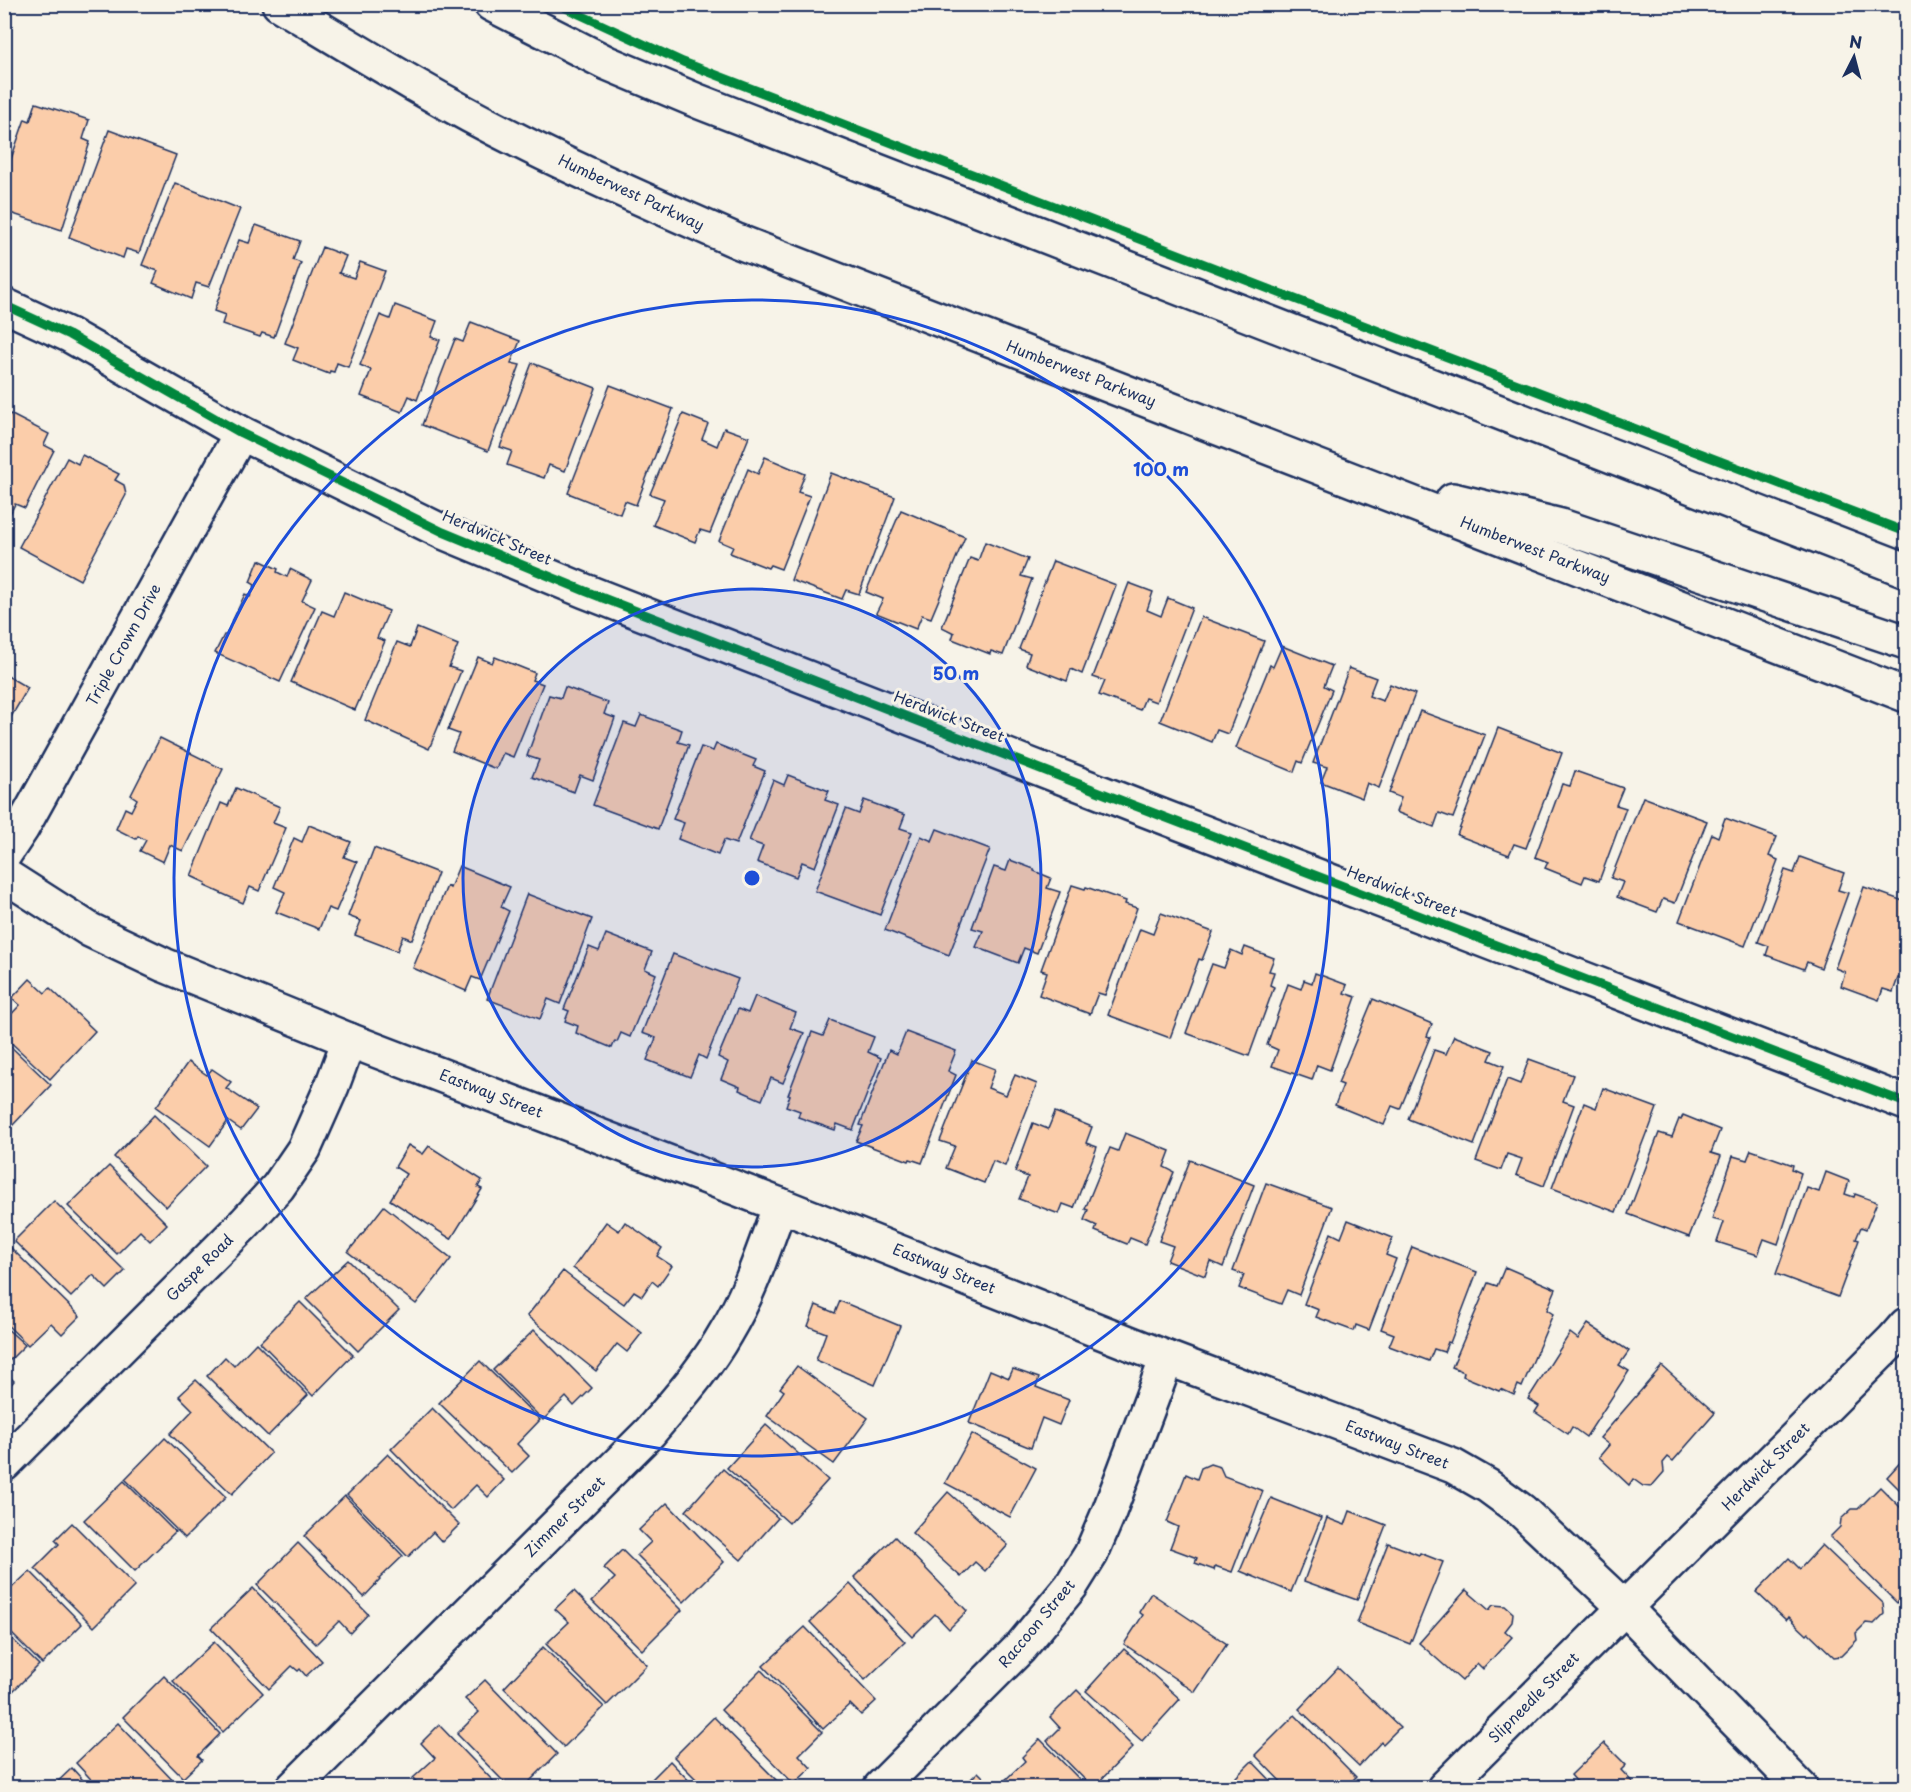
<svg xmlns="http://www.w3.org/2000/svg" width="1911" height="1792" viewBox="0 0 1911 1792" font-family="'Playpen Sans',sans-serif">
	<rect width="100%" height="100%" fill="#f7f3e8"/>
	<filter id="ink" filterUnits="userSpaceOnUse"><feTurbulence type="fractalNoise" baseFrequency=".0167" numOctaves="2"/><feDisplacementMap in="SourceGraphic" scale="12" xChannelSelector="R" yChannelSelector="G"/><feConvolveMatrix kernelMatrix="1 2 1 2 8 2 1 2 1" color-interpolation-filters="sRGB"/></filter>
	<g filter="url(#ink)">
		<g fill="#fbcdaa" stroke="#1b2f5e" stroke-width="1.5">
			<polygon points="36,103 89,120 83,139 90,142 62,230 4,211 4,179 25,119 30,121"/>
			<polygon points="109,130 176,155 139,253 126,249 123,258 69,237"/>
			<polygon points="175,183 240,209 209,287 196,283 191,299 153,283 158,271 142,265"/>
			<polygon points="256,225 300,241 293,260 301,263 274,337 262,333 260,337 222,324 225,315 214,311 239,240 249,243"/>
			<polygon points="322,247 346,256 339,273 354,278 360,262 385,271 348,367 337,363 334,372 330,371 329,374 293,360 298,348 285,343"/>
			<polygon points="395,305 437,321 431,337 440,340 417,400 409,396 402,412 361,396 371,370 360,365 380,315 390,319"/>
			<polygon points="471,322 520,341 511,363 520,365 488,451 422,425 455,339 463,342"/>
			<polygon points="532,363 596,388 565,471 549,465 544,478 507,465 512,451 500,447"/>
			<polygon points="610,385 673,409 636,505 625,501 620,514 568,493"/>
			<polygon points="10,414 49,434 44,445 54,450 25,508 15,504 7,520 4,519 4,426"/>
			<polygon points="683,414 708,424 702,439 717,446 724,428 749,437 710,533 700,530 695,542 653,525 664,499 650,494"/>
			<polygon points="82,455 119,474 115,480 124,485 126,495 80,580 19,547 67,458 78,464"/>
			<polygon points="765,457 805,474 798,492 810,496 781,569 770,565 768,568 730,553 733,547 719,541 748,469 758,474"/>
			<polygon points="831,473 895,497 859,594 846,590 842,599 791,580"/>
			<polygon points="901,510 965,537 931,618 922,615 916,629 876,613 883,599 866,592"/>
			<polygon points="985,542 1028,559 1021,576 1032,579 1003,655 991,651 990,654 952,639 954,633 942,627 970,558 978,561"/>
			<polygon points="259,560 278,569 277,572 287,577 290,569 312,580 302,601 315,607 280,682 215,653 224,635 226,635 245,594 250,597 255,585 250,582"/>
			<polygon points="1053,561 1116,585 1082,674 1071,669 1067,681 1026,665 1030,653 1019,649"/>
			<polygon points="1129,583 1153,592 1147,610 1161,616 1168,598 1192,608 1156,702 1145,698 1140,710 1099,695 1105,681 1093,677"/>
			<polygon points="344,592 389,611 377,638 385,641 355,710 291,682 322,611 334,616"/>
			<polygon points="1201,617 1264,641 1228,734 1217,730 1212,742 1160,721"/>
			<polygon points="417,628 458,645 449,667 461,671 429,749 365,720 397,642 410,647"/>
			<polygon points="1282,646 1332,666 1324,686 1332,690 1302,763 1298,761 1294,772 1236,748 1270,665 1273,667"/>
			<polygon points="478,657 492,663 495,657 535,673 532,680 543,684 513,757 503,753 496,769 452,751 459,734 448,730"/>
			<polygon points="1349,668 1376,678 1369,696 1383,701 1390,684 1415,694 1379,788 1367,783 1362,798 1321,782 1327,767 1313,763"/>
			<polygon points="4,674 28,688 4,729"/>
			<polygon points="565,687 608,703 604,714 615,718 593,780 580,775 574,792 532,777 539,760 527,756 549,695 561,698"/>
			<polygon points="1420,711 1485,735 1453,818 1439,813 1434,827 1396,812 1401,798 1389,793"/>
			<polygon points="641,715 682,730 678,742 689,745 658,829 593,805 624,723 636,727"/>
			<polygon points="1498,728 1562,753 1526,848 1514,844 1509,855 1457,835"/>
			<polygon points="160,738 223,769 183,851 170,845 163,862 140,851 146,840 138,836 136,839 116,829 125,808 131,811 137,799 131,795"/>
			<polygon points="716,744 756,760 753,766 765,771 736,844 724,840 718,855 678,839 684,823 673,819 701,747 713,751"/>
			<polygon points="1575,771 1623,788 1616,805 1626,808 1599,881 1585,876 1582,883 1545,868 1548,862 1535,857 1562,784 1570,786"/>
			<polygon points="788,775 829,791 825,800 839,805 815,867 802,862 796,877 757,862 763,846 749,841 773,780 784,785"/>
			<polygon points="236,788 280,807 273,823 286,828 259,891 250,887 243,903 205,886 206,883 191,876 221,803 228,806"/>
			<polygon points="1643,797 1707,821 1675,903 1663,899 1657,912 1617,897 1623,882 1611,878"/>
			<polygon points="864,800 905,815 900,828 912,832 880,915 815,891 846,809 859,814"/>
			<polygon points="1725,818 1777,837 1769,856 1778,860 1745,946 1679,921 1712,834 1718,837"/>
			<polygon points="309,825 351,842 344,857 357,862 336,911 328,908 319,929 276,912 285,892 274,887 294,838 302,842"/>
			<polygon points="937,829 990,849 949,955 885,930 921,836 932,841"/>
			<polygon points="374,848 438,873 412,940 403,936 397,951 355,935 361,921 348,916"/>
			<polygon points="1800,857 1844,873 1838,890 1848,893 1821,968 1807,962 1804,969 1766,955 1769,946 1758,942 1785,870 1794,873"/>
			<polygon points="1010,860 1034,869 1034,871 1051,878 1047,888 1060,892 1037,953 1024,948 1018,963 976,947 983,931 972,928 994,867 1006,871"/>
			<polygon points="459,866 510,887 501,907 509,911 480,980 472,977 466,991 413,968 447,886 450,888"/>
			<polygon points="1072,885 1085,889 1086,887 1126,901 1125,904 1137,908 1105,995 1098,993 1090,1014 1039,995 1047,972 1041,970"/>
			<polygon points="1864,887 1906,902 1906,973 1904,980 1898,978 1893,992 1883,989 1879,1000 1841,986 1845,972 1835,968"/>
			<polygon points="527,894 592,919 560,1004 548,999 540,1019 487,999"/>
			<polygon points="1161,913 1213,932 1202,960 1199,959 1170,1038 1108,1015 1140,929 1153,934"/>
			<polygon points="606,934 652,952 645,969 656,974 630,1037 621,1033 617,1042 615,1041 612,1048 576,1033 578,1026 565,1021 569,1011 564,1009 589,947 599,951"/>
			<polygon points="1245,947 1274,958 1269,971 1274,972 1270,985 1274,987 1249,1056 1186,1033 1212,964 1224,968 1231,950 1242,955"/>
			<polygon points="673,954 738,979 706,1059 699,1055 690,1077 647,1060 656,1038 642,1033"/>
			<polygon points="1315,973 1347,985 1344,993 1356,997 1330,1070 1317,1065 1312,1080 1272,1066 1278,1050 1267,1045 1288,984 1301,989 1304,980 1312,983"/>
			<polygon points="30,979 45,993 50,988 95,1031 50,1079 4,1036 4,1022 20,1005 12,998"/>
			<polygon points="755,996 796,1013 790,1028 804,1033 783,1083 771,1078 762,1100 739,1090 740,1087 721,1079 728,1062 718,1057 738,1009 748,1013"/>
			<polygon points="1373,999 1432,1024 1427,1036 1430,1037 1400,1109 1392,1106 1384,1125 1335,1105 1343,1085 1338,1083"/>
			<polygon points="830,1020 874,1037 868,1052 881,1058 853,1130 837,1124 835,1130 798,1117 800,1111 786,1106 790,1095 788,1095 812,1032 823,1036"/>
			<polygon points="906,1032 956,1051 948,1071 956,1075 922,1163 910,1159 909,1161 856,1141 863,1126 860,1125 889,1050 897,1054"/>
			<polygon points="1454,1036 1493,1051 1489,1060 1504,1066 1474,1145 1408,1119 1434,1050 1446,1054"/>
			<polygon points="4,1040 51,1085 12,1126 4,1119"/>
			<polygon points="1529,1059 1573,1075 1563,1101 1574,1105 1544,1186 1516,1175 1522,1159 1507,1154 1501,1170 1476,1161 1507,1079 1520,1084"/>
			<polygon points="972,1060 995,1069 988,1088 1006,1095 1015,1075 1037,1084 1005,1166 993,1161 984,1183 946,1168 955,1146 940,1141"/>
			<polygon points="188,1062 207,1075 212,1069 231,1082 226,1088 257,1109 241,1130 228,1121 210,1146 156,1107"/>
			<polygon points="1603,1088 1657,1108 1648,1132 1647,1131 1616,1212 1552,1188 1584,1103 1596,1108"/>
			<polygon points="1055,1112 1092,1127 1086,1143 1097,1147 1074,1208 1063,1204 1059,1214 1019,1199 1028,1177 1015,1172 1033,1123 1048,1129"/>
			<polygon points="154,1115 206,1166 166,1207 114,1157"/>
			<polygon points="1683,1115 1720,1130 1711,1153 1721,1156 1689,1237 1628,1214 1659,1133 1672,1137 1679,1119 1681,1120"/>
			<polygon points="1125,1133 1170,1151 1164,1167 1174,1172 1145,1244 1130,1238 1127,1244 1095,1231 1097,1226 1084,1220 1088,1210 1085,1209 1110,1148 1118,1151"/>
			<polygon points="408,1145 423,1154 429,1146 482,1180 478,1187 482,1189 451,1239 390,1200 406,1174 395,1167"/>
			<polygon points="1751,1150 1793,1165 1792,1169 1801,1173 1778,1244 1764,1239 1758,1255 1717,1242 1724,1222 1712,1219 1733,1156 1747,1160"/>
			<polygon points="1190,1160 1254,1185 1223,1267 1210,1261 1205,1276 1167,1261 1173,1246 1159,1241"/>
			<polygon points="109,1166 167,1224 150,1241 140,1231 117,1254 68,1206"/>
			<polygon points="1826,1172 1849,1181 1845,1194 1854,1197 1855,1194 1877,1202 1866,1229 1861,1227 1856,1239 1859,1240 1838,1297 1776,1274 1807,1188 1819,1192"/>
			<polygon points="1266,1183 1332,1207 1299,1295 1287,1290 1281,1304 1239,1288 1244,1275 1233,1271"/>
			<polygon points="54,1201 125,1271 107,1289 93,1275 71,1297 14,1241"/>
			<polygon points="384,1206 451,1259 416,1304 348,1252"/>
			<polygon points="1348,1220 1393,1238 1386,1255 1396,1259 1369,1330 1356,1325 1354,1331 1316,1317 1319,1310 1304,1304 1331,1233 1341,1238"/>
			<polygon points="606,1222 619,1231 625,1222 662,1248 657,1256 672,1266 658,1286 652,1281 642,1296 634,1291 624,1304 573,1268"/>
			<polygon points="9,1246 80,1316 62,1334 51,1323 28,1345 4,1322 4,1250"/>
			<polygon points="1412,1247 1477,1272 1450,1343 1448,1342 1444,1352 1434,1349 1429,1361 1389,1346 1394,1334 1381,1329"/>
			<polygon points="348,1260 399,1310 358,1351 306,1299"/>
			<polygon points="1505,1267 1556,1289 1547,1310 1553,1314 1522,1387 1518,1385 1514,1395 1501,1389 1499,1391 1463,1376 1464,1372 1452,1367 1488,1283 1497,1286"/>
			<polygon points="563,1271 642,1333 627,1352 617,1344 596,1371 527,1316"/>
			<polygon points="840,1301 900,1326 875,1385 816,1360 826,1333 808,1326 816,1305 835,1313"/>
			<polygon points="300,1302 353,1355 313,1396 260,1342"/>
			<polygon points="1588,1324 1629,1351 1619,1365 1629,1371 1586,1437 1572,1427 1568,1434 1535,1412 1539,1406 1528,1399 1570,1333 1578,1339"/>
			<polygon points="4,1326 25,1345 4,1366"/>
			<polygon points="534,1330 592,1388 574,1406 566,1397 543,1420 493,1370"/>
			<polygon points="256,1343 308,1395 268,1436 207,1376 225,1357 234,1366"/>
			<polygon points="480,1361 540,1420 517,1444 529,1456 512,1473 439,1403"/>
			<polygon points="797,1366 868,1418 834,1464 767,1416 784,1391 780,1388"/>
			<polygon points="1662,1366 1715,1413 1673,1461 1668,1457 1663,1463 1664,1472 1651,1487 1643,1486 1633,1479 1629,1485 1599,1457 1609,1445 1600,1438"/>
			<polygon points="1013,1369 1039,1378 1036,1387 1069,1400 1059,1425 1042,1418 1031,1448 969,1423 990,1370 1009,1378"/>
			<polygon points="4,1371 14,1381 4,1392"/>
			<polygon points="196,1380 271,1453 232,1494 170,1434 193,1410 179,1396"/>
			<polygon points="432,1408 504,1480 488,1497 476,1485 451,1510 391,1449"/>
			<polygon points="766,1425 828,1480 789,1523 727,1468"/>
			<polygon points="972,1434 1036,1468 1010,1517 945,1483"/>
			<polygon points="165,1438 226,1497 185,1538 125,1479"/>
			<polygon points="388,1454 459,1525 442,1542 433,1532 408,1557 347,1495"/>
			<polygon points="1906,1456 1906,1496 1887,1477"/>
			<polygon points="1210,1464 1220,1467 1224,1476 1263,1491 1232,1572 1215,1566 1214,1570 1195,1563 1197,1558 1170,1548 1178,1527 1167,1522 1186,1474 1197,1479 1201,1468"/>
			<polygon points="723,1469 778,1518 741,1560 686,1511"/>
			<polygon points="124,1481 175,1532 135,1571 84,1520"/>
			<polygon points="1880,1487 1906,1513 1906,1593 1897,1603 1830,1537 1840,1527 1841,1519 1852,1509 1858,1509"/>
			<polygon points="948,1492 1008,1545 985,1571 975,1562 961,1577 912,1533"/>
			<polygon points="345,1496 403,1556 379,1579 380,1580 364,1597 304,1536"/>
			<polygon points="1271,1498 1321,1518 1291,1592 1240,1571"/>
			<polygon points="667,1503 724,1562 684,1602 637,1555 651,1542 639,1530"/>
			<polygon points="1350,1511 1386,1525 1357,1600 1304,1581 1327,1518 1345,1525"/>
			<polygon points="72,1523 135,1586 94,1627 35,1568 59,1544 55,1540"/>
			<polygon points="895,1537 967,1611 949,1629 935,1614 912,1637 854,1577"/>
			<polygon points="298,1543 368,1614 350,1633 339,1621 316,1644 257,1585"/>
			<polygon points="1388,1543 1419,1555 1420,1553 1443,1562 1410,1644 1357,1623"/>
			<polygon points="1822,1545 1883,1603 1884,1614 1874,1624 1866,1623 1856,1633 1857,1640 1841,1656 1834,1657 1809,1633 1807,1635 1788,1617 1786,1620 1756,1592 1789,1558 1800,1569"/>
			<polygon points="622,1550 682,1610 642,1650 592,1601 615,1578 604,1568"/>
			<polygon points="30,1571 82,1624 42,1664 4,1626 4,1595"/>
			<polygon points="850,1584 905,1642 865,1680 810,1622"/>
			<polygon points="253,1588 322,1661 306,1676 300,1669 298,1671 292,1666 269,1689 211,1628"/>
			<polygon points="1466,1590 1489,1610 1493,1605 1505,1606 1513,1613 1512,1622 1505,1631 1512,1637 1483,1669 1477,1663 1462,1681 1419,1643"/>
			<polygon points="574,1591 647,1665 607,1705 546,1644 569,1622 555,1609"/>
			<polygon points="1151,1593 1227,1644 1195,1692 1124,1644 1143,1615 1139,1612"/>
			<polygon points="805,1627 876,1701 861,1715 850,1704 823,1729 763,1666"/>
			<polygon points="4,1631 39,1665 4,1700"/>
			<polygon points="214,1642 263,1693 223,1732 173,1681"/>
			<polygon points="543,1647 604,1707 564,1747 504,1688"/>
			<polygon points="1124,1649 1180,1699 1142,1741 1086,1691"/>
			<polygon points="1338,1668 1400,1727 1383,1744 1381,1742 1359,1766 1299,1709"/>
			<polygon points="761,1670 822,1732 799,1755 811,1768 794,1784 721,1710"/>
			<polygon points="164,1676 220,1734 198,1756 202,1760 183,1778 123,1717"/>
			<polygon points="485,1680 557,1754 523,1788 510,1788 457,1734 479,1712 465,1699"/>
			<polygon points="1077,1690 1133,1747 1093,1788 1047,1741 1060,1728 1050,1717"/>
			<polygon points="1295,1715 1356,1777 1345,1788 1287,1788 1255,1755"/>
			<polygon points="714,1717 784,1788 705,1788 674,1757"/>
			<polygon points="118,1723 180,1788 99,1788 76,1763"/>
			<polygon points="439,1725 500,1788 422,1788 413,1778 435,1758 421,1743"/>
			<polygon points="1040,1739 1088,1788 1008,1788 1003,1782 1025,1761 1022,1757"/>
			<polygon points="1604,1743 1626,1765 1621,1770 1638,1788 1582,1788 1571,1775"/>
			<polygon points="670,1761 696,1788 643,1788"/>
			<polygon points="1252,1761 1278,1788 1225,1788"/>
			<polygon points="72,1768 90,1788 51,1788"/>
			<polygon points="978,1772 994,1788 962,1788"/>
		</g>
		<g fill="none" stroke-linecap="round" stroke-linejoin="round">
			<g stroke="#1b2f5e" stroke-width="38">
				<g id="street">
					<polyline points="4,305 69,335 241,433 443,532 585,591 1133,805 1906,1103"/>
					<polyline points="4,855 22,828 241,433"/>
					<polyline points="4,875 90,930 164,965 349,1040 780,1205 1167,1358 1453,1466 1488,1486 1522,1511 1625,1608 1801,1788"/>
					<polyline points="4,1464 245,1223 278,1187 304,1149 332,1086 349,1040"/>
					<path d="M 293,1788 L 650,1432 C 677,1400 705,1369 726,1332 C 750,1293 764,1248 780,1205"/>
					<polyline points="880,1788 1020,1648 1071,1586 1091,1554 1109,1512 1167,1358"/>
					<polyline points="1444,1788 1893,1340 1906,1325"/>
				</g>
			</g>
			<g stroke="#1b2f5e" stroke-width="38">
				<g id="secondary">
					<path d="M 279,4 C 359,52 438,101 521,142 C 592,178 665,209 737,241 L 1906,695"/>
					<polyline points="491,4 607,63 700,102 1906,570"/>
					<polyline points="1453,500 1561,526 1906,642"/>
				</g>
			</g>
			<use href="#street" stroke="#f7f3e8" stroke-width="33"/>
			<use href="#secondary" stroke="#f7f3e8" stroke-width="33"/>
			<g stroke="#f7f3e8" stroke-width="13">
				<g id="cycleway">
					<polyline points="557,4 683,62 1287,296 1906,532"/>
					<polyline points="4,305 69,335 241,433 443,532 585,591 1133,805 1906,1103"/>
				</g>
			</g>
			<use href="#cycleway" stroke="#00873e" stroke-width="9"/>
		</g>
	</g>
	<circle cx="752" cy="878" r="289" fill="#1d4ed8" fill-opacity=".12"/>
	<g fill="none" stroke="#1d4ed8" stroke-width="3">
		<circle cx="752" cy="878" r="289"/>
		<circle cx="752" cy="878" r="578"/>
	</g>
	<g text-anchor="middle" stroke-width="6" stroke-linejoin="round" paint-order="stroke">
		<g font-size="15" fill="#1b2f5e" stroke="#f7f3e8">
			<text transform="translate(631 193) rotate(25)" y="5">Humberwest Parkway</text>
			<text transform="translate(1081 374) rotate(21)" y="5">Humberwest Parkway</text>
			<text transform="translate(497 538) rotate(23)" y="5">Herdwick Street</text>
			<text transform="translate(1535 550) rotate(21)" y="5">Humberwest Parkway</text>
			<text transform="translate(124 645) rotate(-61)" y="5">Triple Crown Drive</text>
			<text transform="translate(949 717) rotate(21)" y="5">Herdwick Street</text>
			<text transform="translate(1402 892) rotate(21)" y="5">Herdwick Street</text>
			<text transform="translate(491 1094) rotate(21)" y="5">Eastway Street</text>
			<text transform="translate(200 1268) rotate(-45)" y="5">Gaspe Road</text>
			<text transform="translate(944 1269) rotate(22)" y="5">Eastway Street</text>
			<text transform="translate(1397 1445) rotate(21)" y="5">Eastway Street</text>
			<text transform="translate(1766 1467) rotate(-45)" y="5">Herdwick Street</text>
			<text transform="translate(565 1517) rotate(-45)" y="5">Zimmer Street</text>
			<text transform="translate(1037 1624) rotate(-50)" y="5">Raccoon Street</text>
			<text transform="translate(1534 1698) rotate(-45)" y="5">Slipneedle Street</text>
		</g>
	</g>
	<circle cx="752" cy="878" r="9" fill="#1d4ed8" stroke="#f7f3e8" stroke-width="3"/>
	<g font-size="18" text-anchor="middle" font-weight="bold" fill="#1d4ed8" stroke="#f7f3e8" stroke-width="6" stroke-linejoin="round" paint-order="stroke">
		<text x="1161" y="476">100 m</text>
		<text x="956" y="680">50 m</text>
	</g>
	<rect width="1911" height="1792" fill="none" stroke="#f7f3e8" stroke-width="24"/>
	<rect x="12" y="12" width="1887" height="1768" fill="none" stroke="#1b2f5e" stroke-width="2" filter="url(#ink)"/>
	<g transform="translate(1854 57) rotate(6)" stroke="#f7f3e8" stroke-width="4.5" paint-order="stroke">
	<path d="M0-4.5L10 22L0 15L-10 22Z" fill="#1b2f5e"/>
	<text y="-9" font-size="16" font-weight="bold" text-anchor="middle" fill="#1b2f5e">N</text>
	</g>
</svg>
